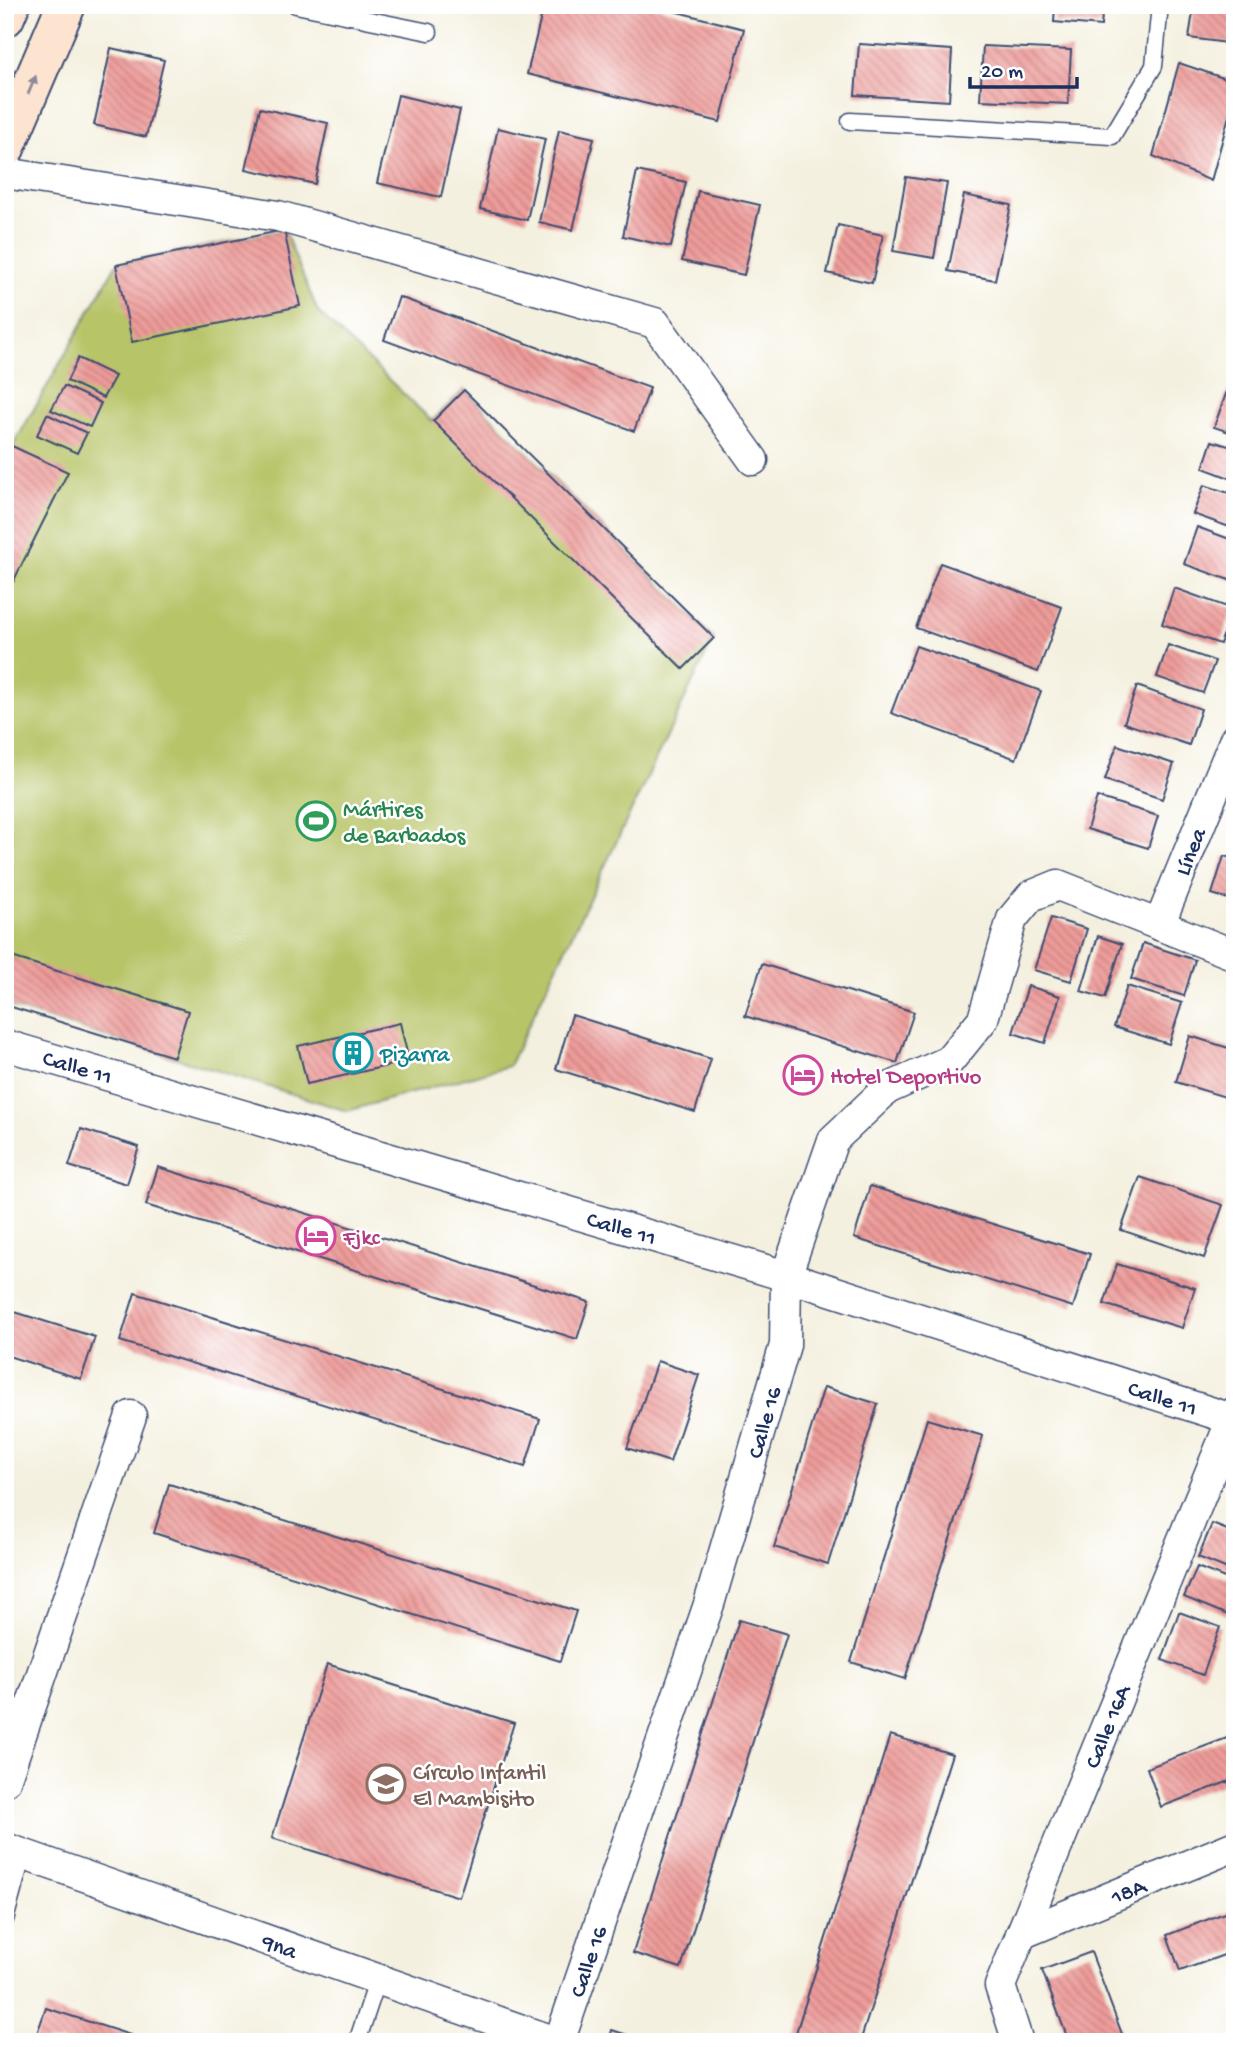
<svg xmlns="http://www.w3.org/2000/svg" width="1240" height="2047" viewBox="0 0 1240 2047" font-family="'Gochi Hand',sans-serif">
	<defs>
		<pattern id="building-back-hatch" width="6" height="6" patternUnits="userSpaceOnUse" patternTransform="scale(1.75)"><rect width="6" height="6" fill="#ee9b99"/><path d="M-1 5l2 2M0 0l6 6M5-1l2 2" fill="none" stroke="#c07f80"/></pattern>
	</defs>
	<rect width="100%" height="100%" fill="#fff"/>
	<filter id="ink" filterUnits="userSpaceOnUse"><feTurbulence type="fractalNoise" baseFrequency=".0143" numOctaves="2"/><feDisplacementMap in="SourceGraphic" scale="14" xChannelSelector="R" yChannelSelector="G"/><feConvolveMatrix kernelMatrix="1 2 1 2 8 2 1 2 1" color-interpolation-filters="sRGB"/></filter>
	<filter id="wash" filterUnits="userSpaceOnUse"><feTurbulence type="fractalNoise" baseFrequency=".00686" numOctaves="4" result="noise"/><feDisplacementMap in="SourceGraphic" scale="28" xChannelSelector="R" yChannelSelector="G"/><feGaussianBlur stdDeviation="1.57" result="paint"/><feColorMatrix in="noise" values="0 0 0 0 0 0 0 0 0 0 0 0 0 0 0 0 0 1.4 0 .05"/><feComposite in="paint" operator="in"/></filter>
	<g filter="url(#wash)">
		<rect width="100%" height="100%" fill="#f4f0df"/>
		<polygon fill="#b7c467" stroke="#697a62" stroke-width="2" points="284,230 318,312 432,421 464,390 714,638 509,1066 347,1111 5,1005 5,460 116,265"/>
		<g id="blocks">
			<g fill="url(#building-back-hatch)">
				<polygon points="544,5 650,5 744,29 720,122 527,74"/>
				<polygon points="1055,5 1103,5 1101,26 1054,22"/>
				<polygon points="1194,5 1235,9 1235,44 1189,38"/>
				<polygon points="859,44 952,50 949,101 855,95"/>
				<polygon points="983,46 1071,50 1068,104 980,100"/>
				<polygon points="111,48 164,60 146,137 94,125"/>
				<polygon points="1179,63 1235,82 1235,94 1211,181 1153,156"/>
				<polygon points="398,95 460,110 441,197 377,183"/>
				<polygon points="260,108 328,123 315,184 246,169"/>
				<polygon points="498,128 545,139 527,220 480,209"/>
				<polygon points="559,130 594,138 573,230 539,222"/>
				<polygon points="637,171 686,182 671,247 623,236"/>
				<polygon points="906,177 947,183 934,258 893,251"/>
				<polygon points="698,191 760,205 744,275 682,261"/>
				<polygon points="964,195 1011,205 995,280 948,271"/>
				<polygon points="838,225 883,235 872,283 827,273"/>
				<polygon points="284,230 300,306 132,342 116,265"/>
				<polygon points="399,297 650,388 634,431 384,340"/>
				<polygon points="78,358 115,376 103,398 67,381"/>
				<polygon points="64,386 101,403 90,427 51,410"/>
				<polygon points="464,390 714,638 683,669 433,421"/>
				<polygon points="1227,391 1235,394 1235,434 1214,427"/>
				<polygon points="47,414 87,433 77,453 37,435"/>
				<polygon points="1212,441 1235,448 1235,480 1203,468"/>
				<polygon points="12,446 68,472 5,598 5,460"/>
				<polygon points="1204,485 1235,495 1235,529 1193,514"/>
				<polygon points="1197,527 1235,541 1235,582 1184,564"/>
				<polygon points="940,563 1062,607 1038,672 916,628"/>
				<polygon points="1174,588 1233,609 1220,644 1162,624"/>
				<polygon points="1168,645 1215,661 1203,693 1157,677"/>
				<polygon points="916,646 1041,691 1016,759 891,713"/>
				<polygon points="1137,686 1201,709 1189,745 1124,723"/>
				<polygon points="1117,745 1174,764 1162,799 1105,780"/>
				<polygon points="1097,797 1158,816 1148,848 1087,829"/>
				<polygon points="1224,856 1235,859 1235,901 1212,894"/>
				<polygon points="1051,918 1087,929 1071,981 1034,970"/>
				<polygon points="1098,936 1122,944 1105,998 1081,991"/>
				<polygon points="1143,943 1195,960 1184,996 1131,979"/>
				<polygon points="5,955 188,1011 174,1057 5,1005"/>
				<polygon points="762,964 914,1012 897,1063 745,1016"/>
				<polygon points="1028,986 1060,996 1045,1043 1013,1033"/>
				<polygon points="1127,986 1182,1003 1169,1044 1114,1027"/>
				<polygon points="572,1015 711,1059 695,1112 556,1069"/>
				<polygon points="400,1023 409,1061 307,1084 298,1046"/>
				<polygon points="1190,1036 1235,1050 1235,1100 1176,1082"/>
				<polygon points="81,1129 139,1147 127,1184 69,1166"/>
				<polygon points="158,1167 589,1302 577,1339 146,1205"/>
				<polygon points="1140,1177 1223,1205 1204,1258 1121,1230"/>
				<polygon points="870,1186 1090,1254 1073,1307 854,1238"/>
				<polygon points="1117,1264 1195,1288 1182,1328 1104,1304"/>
				<polygon points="135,1293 540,1419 525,1467 120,1341"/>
				<polygon points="5,1309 95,1337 81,1379 5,1355"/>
				<polygon points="657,1361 699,1375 670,1462 627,1448"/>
				<polygon points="824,1387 878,1404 828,1564 774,1547"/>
				<polygon points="927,1419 983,1436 905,1679 851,1662"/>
				<polygon points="169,1484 576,1611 560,1661 154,1533"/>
				<polygon points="1212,1524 1235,1533 1235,1572 1198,1557"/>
				<polygon points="1197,1567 1235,1582 1235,1618 1184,1597"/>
				<polygon points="1179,1612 1220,1627 1203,1675 1162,1660"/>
				<polygon points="739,1620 787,1634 681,1968 633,1953"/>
				<polygon points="327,1664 514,1723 459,1897 272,1838"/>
				<polygon points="890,1735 952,1754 860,2042 812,2042 795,2036"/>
				<polygon points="1235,1735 1235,1779 1161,1807 1147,1768"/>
				<polygon points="1235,1909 1235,1951 1180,1971 1167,1935"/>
				<polygon points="1091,1952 1125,2042 1069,2042 1042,1970"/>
				<polygon points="46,2008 149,2041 149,2042 34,2042"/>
				<polygon points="612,2030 646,2041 646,2042 609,2042"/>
			</g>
		</g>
	</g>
	<g filter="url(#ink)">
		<use href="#blocks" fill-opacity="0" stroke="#3c4c71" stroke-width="2"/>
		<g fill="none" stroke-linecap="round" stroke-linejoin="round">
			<g stroke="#3c4c71" stroke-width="19">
				<g id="service">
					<polyline points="296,5 429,32"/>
					<polyline points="850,121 1112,136 1154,66 1160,5"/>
					<polyline points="5,1920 23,1854"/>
					<polyline points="357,2042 378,1979"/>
				</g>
			</g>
			<g stroke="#3c4c71" stroke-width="33">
				<g id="minor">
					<polyline points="5,173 278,216 655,323 753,460"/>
					<polyline points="1159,925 1235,739"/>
					<polyline points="5,1045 786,1276 1235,1420"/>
					<polyline points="5,1781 131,1416"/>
					<polyline points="5,1848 556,2042"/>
					<polyline points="1021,1934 1235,1846"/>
					<polyline points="559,2042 709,1604 785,1345 786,1276 833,1140 887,1089 949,1061 983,1019 1012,919 1031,896 1058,885 1235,955"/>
					<polyline points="1018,2042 1000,1986 1235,1412"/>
				</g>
			</g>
			<g stroke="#3c4c71" stroke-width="42">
				<g id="secondary">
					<polyline points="5,17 10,5"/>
					<polyline points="5,148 66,5"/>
				</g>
			</g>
			<use href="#service" stroke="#fff" stroke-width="16"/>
			<use href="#minor" stroke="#fff" stroke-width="30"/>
			<use href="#secondary" stroke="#fde4d1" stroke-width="38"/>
		</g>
		<defs><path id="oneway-solid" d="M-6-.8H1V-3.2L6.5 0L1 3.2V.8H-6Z" transform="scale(1.75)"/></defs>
		<use fill="#8c8a98" href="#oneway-solid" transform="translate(32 85) rotate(-67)"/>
	</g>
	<defs>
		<g id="stadium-ring" transform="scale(2.0125)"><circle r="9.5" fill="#fff" stroke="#2e9e5b" stroke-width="1.5"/><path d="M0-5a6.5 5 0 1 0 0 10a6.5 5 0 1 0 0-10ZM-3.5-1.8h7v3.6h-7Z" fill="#2e9e5b"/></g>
		<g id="building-ring" transform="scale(2.0125)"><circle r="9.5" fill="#fff" stroke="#0f9aa8" stroke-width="1.5"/><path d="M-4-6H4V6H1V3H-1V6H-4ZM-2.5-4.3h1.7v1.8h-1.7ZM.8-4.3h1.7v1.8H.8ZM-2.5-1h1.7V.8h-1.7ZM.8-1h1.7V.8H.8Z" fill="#0f9aa8"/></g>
		<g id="hotel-ring" transform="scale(2.0125)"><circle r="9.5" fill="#fff" stroke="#d1479c" stroke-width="1.5"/><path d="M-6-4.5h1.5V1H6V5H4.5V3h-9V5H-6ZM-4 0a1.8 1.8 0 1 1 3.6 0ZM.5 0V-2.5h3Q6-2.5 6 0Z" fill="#d1479c"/></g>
		<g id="school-ring" transform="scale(2.0125)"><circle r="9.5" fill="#fff" stroke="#8d6e63" stroke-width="1.5"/><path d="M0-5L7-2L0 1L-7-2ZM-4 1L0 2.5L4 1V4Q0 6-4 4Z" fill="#8d6e63"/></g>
	</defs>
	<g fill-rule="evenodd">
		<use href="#stadium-ring" x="316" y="821"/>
		<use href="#building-ring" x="353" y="1053"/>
		<use href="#hotel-ring" x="803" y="1075"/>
		<use href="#hotel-ring" x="316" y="1236"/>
		<use href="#school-ring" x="386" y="1784"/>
	</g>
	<g text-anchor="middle" stroke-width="5" stroke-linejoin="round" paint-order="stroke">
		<g font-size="23" fill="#27864d" stroke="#fff" text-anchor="start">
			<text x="343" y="816">Mártires<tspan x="343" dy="26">de Barbados</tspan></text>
		</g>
		<g font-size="23" fill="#1b2f5e" stroke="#fff">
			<text transform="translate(1189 851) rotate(-68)" y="8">Línea</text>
			<text transform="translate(78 1066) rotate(17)" y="8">Calle 11</text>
			<text transform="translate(622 1227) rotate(17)" y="8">Calle 11</text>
			<text transform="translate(1163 1397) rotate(18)" y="8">Calle 11</text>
			<text transform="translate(763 1422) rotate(-74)" y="8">Calle 16</text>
			<text transform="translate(1106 1726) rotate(-68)" y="8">Calle 16A</text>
			<text transform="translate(1128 1890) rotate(-22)" y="8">18A</text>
			<text transform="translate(280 1945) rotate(19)" y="8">9na</text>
			<text transform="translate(587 1961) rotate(-71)" y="8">Calle 16</text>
		</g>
		<g font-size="23" fill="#0d838f" stroke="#fff" text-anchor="start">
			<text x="380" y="1061">Pizarra</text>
		</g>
		<g font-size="23" fill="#b23c85" stroke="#fff" text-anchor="start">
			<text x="830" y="1083">Hotel Deportivo</text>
			<text x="343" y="1244">Fjkc</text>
		</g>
		<g font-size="23" fill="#785e54" stroke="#fff" text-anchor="start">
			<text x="413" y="1779">Círculo Infantil<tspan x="413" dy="26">El Mambisito</tspan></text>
		</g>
	</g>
	<rect width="1240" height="2047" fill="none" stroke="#fff" stroke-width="28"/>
	<path d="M970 77v10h107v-10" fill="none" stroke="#1b2f5e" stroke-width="3.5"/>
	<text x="981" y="77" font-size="21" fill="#1b2f5e" stroke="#ffffff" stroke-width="5" paint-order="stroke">20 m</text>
</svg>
